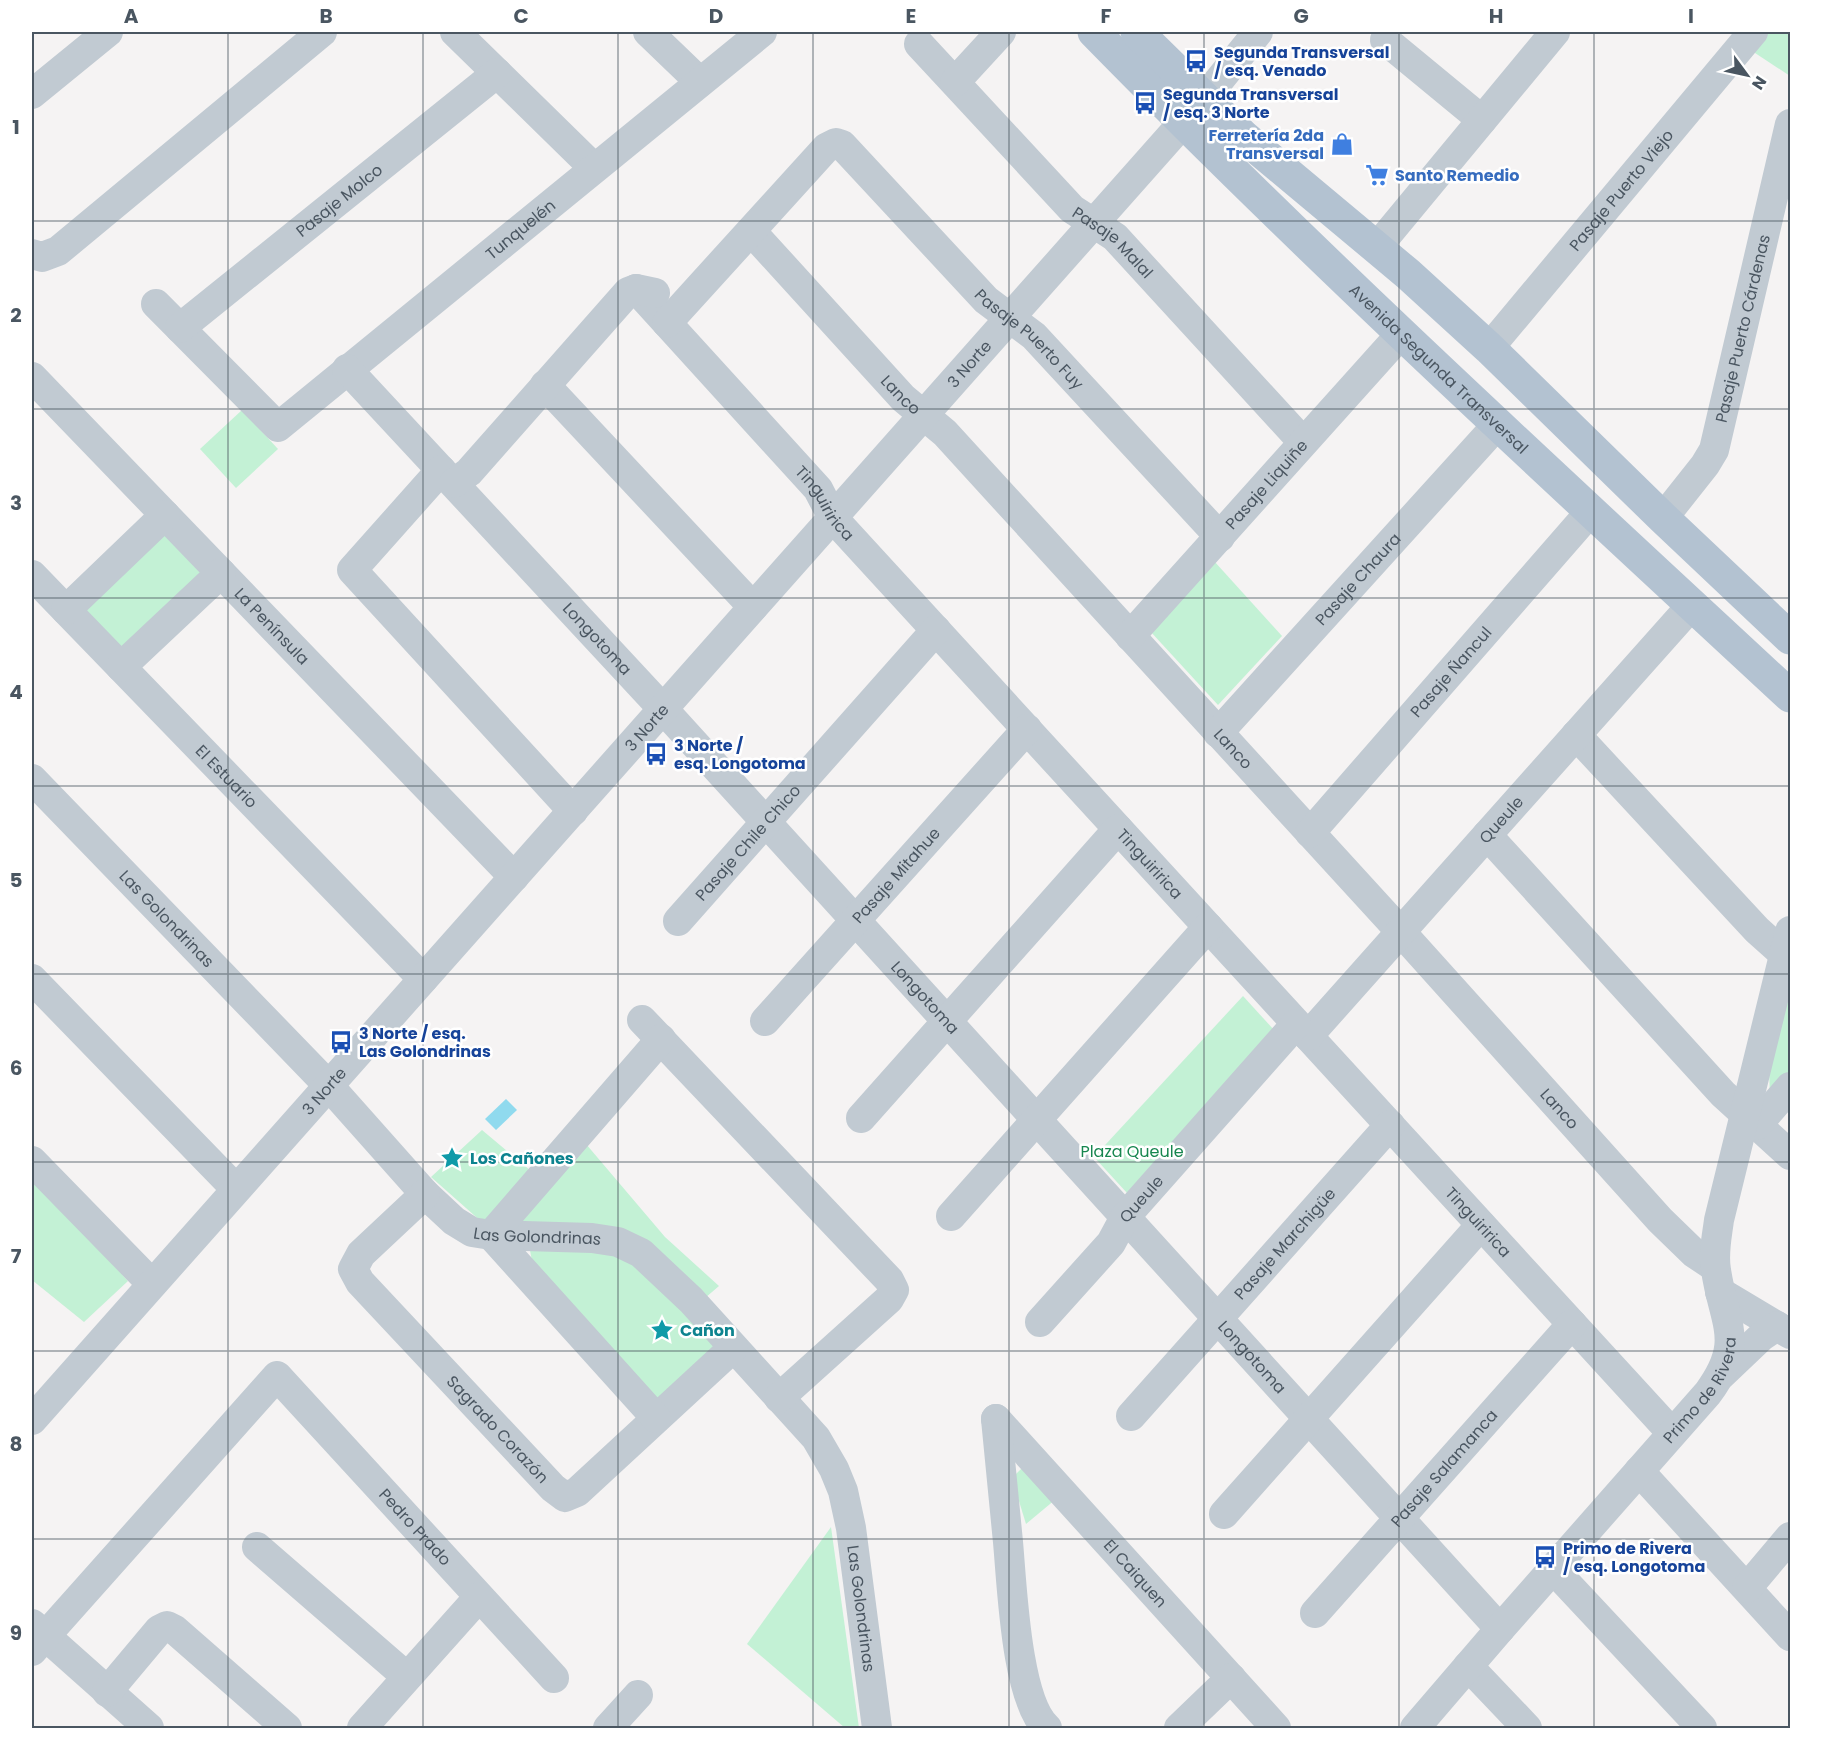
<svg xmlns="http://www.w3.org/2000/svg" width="1822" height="1760" viewBox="0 0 1822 1760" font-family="Poppins,sans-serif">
	<rect width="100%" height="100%" fill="#f5f3f3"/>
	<g fill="#c3f1d5">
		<polygon points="1768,32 1790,32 1790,76 1752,51"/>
		<polygon points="242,410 278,449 236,488 200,449"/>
		<polygon points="162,525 207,572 123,654 78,608"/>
		<polygon points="1214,561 1282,636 1218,705 1150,631"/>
		<polygon points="1790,984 1790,1076 1770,1099 1769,1068"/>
		<polygon points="1243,996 1274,1030 1127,1193 1094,1157"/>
		<polygon points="482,1130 549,1186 586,1144 665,1237 719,1286 705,1298 650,1246 484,1224 431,1177"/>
		<polygon points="32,1176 128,1281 84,1322 32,1280"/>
		<polygon points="529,1245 607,1251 656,1277 717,1344 656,1410 532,1261"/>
		<polygon points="1024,1466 1056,1499 1026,1524 1012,1478"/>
		<polygon points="831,1527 859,1728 845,1728 747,1644"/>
	</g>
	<polygon fill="#90daee" points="506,1099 517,1110 496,1130 485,1119"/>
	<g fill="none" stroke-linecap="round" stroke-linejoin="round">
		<g stroke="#c1cad2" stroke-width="30">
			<polyline points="455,32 594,168"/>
			<polyline points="648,32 700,82"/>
			<polyline points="1385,40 1482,120"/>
			<path id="s1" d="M 919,44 L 1072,209 L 1115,237 L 1303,442"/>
			<polyline points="955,82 1001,32"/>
			<polyline points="32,94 108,32"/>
			<path id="s2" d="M 751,231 L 903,398 L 945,433 L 1401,932 L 1660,1220 L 1694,1253 L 1715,1267"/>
			<polyline points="1377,247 1555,32"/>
			<polyline points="32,254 42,257 58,251 322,32"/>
			<path id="s3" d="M 636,289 L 818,489 L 833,518 L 1672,1433"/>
			<path id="s4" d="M 156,304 L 278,427 L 762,32"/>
			<path id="s5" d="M 667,323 L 826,148 L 836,143 L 842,145 L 986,300 L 1034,336 L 1220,537"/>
			<path id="s6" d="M 180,328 L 497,73"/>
			<path id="s7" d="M 1489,348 L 1753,32"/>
			<path id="s8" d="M 347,369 L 663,709 L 1500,1629"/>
			<path id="s9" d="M 32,377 L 514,877"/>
			<polyline points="545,385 753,607"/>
			<polyline points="441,470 352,570 573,811"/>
			<polyline points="454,483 469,472 628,292 636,289 655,293"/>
			<path id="s10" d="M 1663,518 L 1705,465 L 1714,450 L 1790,124"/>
			<path id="s11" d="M 32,575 L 423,979"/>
			<polyline points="66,610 165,515"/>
			<path id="s12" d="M 1130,636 L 1402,333"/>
			<polyline points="121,667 221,573"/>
			<path id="s13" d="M 1218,733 L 1498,424"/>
			<polyline points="1576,735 1757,930 1785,955"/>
			<path id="s14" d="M 32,779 L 329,1086 L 425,1194 L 454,1221 L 472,1232 L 491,1235 L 592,1238 L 618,1242 L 641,1253 L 691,1300 L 816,1438 L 834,1469 L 843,1491 L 851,1528 L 877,1728"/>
			<path id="s15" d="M 1310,833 L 1591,511"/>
			<polyline points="1487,835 1723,1094 1790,1155"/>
			<path id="s16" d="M 678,921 L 936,630"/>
			<polyline points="32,979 236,1189"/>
			<polyline points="642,1020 889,1280 894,1290 889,1299 779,1398"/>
			<path id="s17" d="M 765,1021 L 1027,729"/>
			<path id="s18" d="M 1308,1036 L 1692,605"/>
			<polyline points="861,1118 1118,829"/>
			<polyline points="1757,1125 1790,1087"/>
			<polyline points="32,1161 152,1284"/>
			<path id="s19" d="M 425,1194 L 361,1254 L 353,1269 L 360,1282 L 553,1488 L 565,1497 L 577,1492 L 733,1348"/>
			<polyline points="951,1216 1208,927"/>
			<polyline points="1720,1292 1790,1334"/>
			<path id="s20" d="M 1040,1322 L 1111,1243 L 1125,1217 L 1296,1024"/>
			<polyline points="1721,1375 1762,1336 1777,1326"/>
			<path id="s21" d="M 1131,1416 L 1390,1125"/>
			<polyline points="656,1418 491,1235 661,1039"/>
			<path id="s22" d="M 996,1419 L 1276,1728"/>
			<path d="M 996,1419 C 1000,1460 1004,1501 1008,1542 C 1012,1585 1016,1700 1047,1728"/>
			<path id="s23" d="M 32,1420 L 1094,223 L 1204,99 L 1258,32"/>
			<polyline points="1639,1471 1790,1636"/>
			<polyline points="1224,1514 1481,1225"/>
			<polyline points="257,1547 407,1677"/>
			<polyline points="1553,1569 1702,1728"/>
			<polyline points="1747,1588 1790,1537"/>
			<path id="s24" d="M 1315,1613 L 1572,1324"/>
			<polyline points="32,1624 149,1728"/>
			<path id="s25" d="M 32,1651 L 277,1376 L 554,1678"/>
			<polyline points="1468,1666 1527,1728"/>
			<polyline points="107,1692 159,1630 167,1626 175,1630 287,1728"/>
			<polyline points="362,1728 479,1597"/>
			<polyline points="608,1728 638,1695"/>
			<polyline points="1179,1728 1231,1678"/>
			<path id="s26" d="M 1415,1728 L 1500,1629 L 1708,1393 C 1746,1341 1724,1325 1716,1270 C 1713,1253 1717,1236 1719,1220 L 1790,931"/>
		</g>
		<g stroke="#b3c2d1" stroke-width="33">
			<path id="s27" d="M 1094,32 C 1318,261 1555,478 1790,696"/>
			<polyline points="1137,32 1244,137 1408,274 1489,348 1663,518 1790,638"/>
		</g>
	</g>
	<path fill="none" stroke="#4a5661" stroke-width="1.5" stroke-opacity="0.55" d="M 228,32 L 228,1728M 423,32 L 423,1728M 618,32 L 618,1728M 813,32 L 813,1728M 1009,32 L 1009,1728M 1204,32 L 1204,1728M 1399,32 L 1399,1728M 1594,32 L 1594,1728M 32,221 L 1790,221M 32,409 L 1790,409M 32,598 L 1790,598M 32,786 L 1790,786M 32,974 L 1790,974M 32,1162 L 1790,1162M 32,1351 L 1790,1351M 32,1539 L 1790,1539"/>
	<defs>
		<g id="bus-bare" transform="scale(1.8)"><path d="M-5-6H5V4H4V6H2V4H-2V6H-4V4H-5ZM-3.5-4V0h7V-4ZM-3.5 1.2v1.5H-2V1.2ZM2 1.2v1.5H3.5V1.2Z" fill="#1a4fb4" stroke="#fff" stroke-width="2.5" paint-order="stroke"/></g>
		<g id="shop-bare" transform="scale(1.8)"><path d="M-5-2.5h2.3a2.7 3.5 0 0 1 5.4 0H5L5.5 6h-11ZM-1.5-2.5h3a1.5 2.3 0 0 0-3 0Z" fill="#3f7fe0" stroke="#fff" stroke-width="2.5" paint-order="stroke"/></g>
		<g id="supermarket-bare" transform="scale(1.8)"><path d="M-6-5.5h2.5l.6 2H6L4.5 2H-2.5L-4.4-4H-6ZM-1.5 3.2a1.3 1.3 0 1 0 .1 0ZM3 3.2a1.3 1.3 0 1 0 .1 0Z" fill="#3f7fe0" stroke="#fff" stroke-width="2.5" paint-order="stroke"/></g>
		<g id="sight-bare" transform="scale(1.8)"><path d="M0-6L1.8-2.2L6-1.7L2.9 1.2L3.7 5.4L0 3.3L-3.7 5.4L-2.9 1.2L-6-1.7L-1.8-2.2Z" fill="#0f9aa8" stroke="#fff" stroke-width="2.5" paint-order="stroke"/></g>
	</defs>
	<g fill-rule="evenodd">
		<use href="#bus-bare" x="1196" y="61"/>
		<use href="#bus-bare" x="1145" y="103"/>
		<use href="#shop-bare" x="1342" y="144"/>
		<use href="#supermarket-bare" x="1377" y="175"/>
		<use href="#bus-bare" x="656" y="754"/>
		<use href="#bus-bare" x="341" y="1042"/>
		<use href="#sight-bare" x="452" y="1158"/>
		<use href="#sight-bare" x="662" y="1330"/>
		<use href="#bus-bare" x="1545" y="1557"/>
	</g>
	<g text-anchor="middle" stroke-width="5" stroke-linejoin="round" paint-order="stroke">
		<g font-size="16" font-weight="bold" fill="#164399" stroke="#fff" text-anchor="start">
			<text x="1214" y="58">Segunda Transversal<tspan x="1214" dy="18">/ esq. Venado</tspan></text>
			<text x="1163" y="100">Segunda Transversal<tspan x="1163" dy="18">/ esq. 3 Norte</tspan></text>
			<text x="674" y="751">3 Norte /<tspan x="674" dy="18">esq. Longotoma</tspan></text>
			<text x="359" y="1039">3 Norte / esq.<tspan x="359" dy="18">Las Golondrinas</tspan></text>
			<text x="1563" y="1554">Primo de Rivera<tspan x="1563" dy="18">/ esq. Longotoma</tspan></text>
		</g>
		<g font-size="16" font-weight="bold" fill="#366cbe" stroke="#fff" text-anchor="end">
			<text x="1324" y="141">Ferretería 2da<tspan x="1324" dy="18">Transversal</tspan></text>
			<text x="1395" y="181" text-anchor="start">Santo Remedio</text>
		</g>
		<g font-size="16" fill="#4a5661" stroke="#fff">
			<text dy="6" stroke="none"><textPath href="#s7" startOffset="206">Pasaje Puerto Viejo</textPath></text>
			<text dy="6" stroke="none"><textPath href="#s6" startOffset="204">Pasaje Molco</textPath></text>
			<text dy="6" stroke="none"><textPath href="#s4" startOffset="486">Tunquelén</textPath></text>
			<text dy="6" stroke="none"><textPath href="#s1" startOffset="278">Pasaje Malal</textPath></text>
			<text dy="6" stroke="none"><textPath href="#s10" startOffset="210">Pasaje Puerto Cárdenas</textPath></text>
			<text dy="6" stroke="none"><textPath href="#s5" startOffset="524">Pasaje Puerto Fuy</textPath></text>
			<text dy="6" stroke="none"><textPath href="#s23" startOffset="1412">3 Norte</textPath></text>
			<text dy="6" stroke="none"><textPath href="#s27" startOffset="482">Avenida Segunda Transversal</textPath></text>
			<text dy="6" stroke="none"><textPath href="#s2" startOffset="222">Lanco</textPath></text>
			<text dy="6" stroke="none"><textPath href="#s12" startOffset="204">Pasaje Liquiñe</textPath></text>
			<text dy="6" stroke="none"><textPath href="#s3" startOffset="286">Tinguiririca</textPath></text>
			<text dy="6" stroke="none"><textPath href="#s13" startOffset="208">Pasaje Chaura</textPath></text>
			<text dy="6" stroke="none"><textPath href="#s9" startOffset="346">La Península</textPath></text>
			<text dy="6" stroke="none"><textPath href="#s8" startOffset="368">Longotoma</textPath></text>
			<text dy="6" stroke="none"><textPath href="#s15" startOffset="214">Pasaje Ñancul</textPath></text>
			<text dy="6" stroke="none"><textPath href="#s23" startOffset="926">3 Norte</textPath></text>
			<text dy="6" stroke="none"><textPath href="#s2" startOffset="708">Lanco</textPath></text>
			<text dy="6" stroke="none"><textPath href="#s11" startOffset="280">El Estuario</textPath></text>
			<text dy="6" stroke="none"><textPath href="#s18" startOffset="290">Queule</textPath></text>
			<text dy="6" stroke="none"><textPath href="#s16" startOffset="105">Pasaje Chile Chico</textPath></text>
			<text dy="6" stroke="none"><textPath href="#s3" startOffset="772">Tinguiririca</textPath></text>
			<text dy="6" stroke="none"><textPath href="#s17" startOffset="196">Pasaje Mitahue</textPath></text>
			<text dy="6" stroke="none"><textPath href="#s14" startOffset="194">Las Golondrinas</textPath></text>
			<text dy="6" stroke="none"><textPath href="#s8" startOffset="854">Longotoma</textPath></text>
			<text dy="6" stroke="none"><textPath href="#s23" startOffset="440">3 Norte</textPath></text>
			<text dy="6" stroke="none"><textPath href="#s2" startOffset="1194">Lanco</textPath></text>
			<text dy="6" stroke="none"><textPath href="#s20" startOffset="160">Queule</textPath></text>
			<text dy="6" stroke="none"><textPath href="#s3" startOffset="1258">Tinguiririca</textPath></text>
			<text dy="6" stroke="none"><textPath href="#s14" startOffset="698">Las Golondrinas</textPath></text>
			<text dy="6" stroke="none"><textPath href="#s21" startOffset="231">Pasaje Marchigüe</textPath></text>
			<text dy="6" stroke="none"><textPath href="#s8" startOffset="1340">Longotoma</textPath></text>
			<text dy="6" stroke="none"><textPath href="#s26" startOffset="444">Primo de Rivera</textPath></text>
			<text dy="6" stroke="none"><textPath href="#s19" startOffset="321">Sagrado Corazón</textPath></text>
			<text dy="6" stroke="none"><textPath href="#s24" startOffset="194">Pasaje Salamanca</textPath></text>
			<text dy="6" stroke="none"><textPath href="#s25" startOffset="573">Pedro Prado</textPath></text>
			<text dy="6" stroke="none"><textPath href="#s22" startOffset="208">El Caiquen</textPath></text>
			<text dy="6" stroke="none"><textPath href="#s14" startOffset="1238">Las Golondrinas</textPath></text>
		</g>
		<g font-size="16" fill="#17864f" stroke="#fff">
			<text x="1132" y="1157">Plaza Queule</text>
		</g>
		<g font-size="16" font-weight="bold" fill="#0d838f" stroke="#fff" text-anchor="start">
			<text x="470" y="1164">Los Cañones</text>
			<text x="680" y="1336">Cañon</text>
		</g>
	</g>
	<rect width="1822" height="1760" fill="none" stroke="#ffffff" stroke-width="66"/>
	<g transform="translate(1747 75) rotate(123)" stroke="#ffffff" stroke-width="4.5" paint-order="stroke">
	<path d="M0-4.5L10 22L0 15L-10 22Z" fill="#4a5661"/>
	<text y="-9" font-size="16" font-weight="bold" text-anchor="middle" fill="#4a5661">N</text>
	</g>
	<rect x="33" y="33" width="1756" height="1694" fill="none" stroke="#4a5661" stroke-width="2"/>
	<g font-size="20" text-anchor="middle" font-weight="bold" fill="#4a5661">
		<text x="131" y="23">A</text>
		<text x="326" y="23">B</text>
		<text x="521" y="23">C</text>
		<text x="716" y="23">D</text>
		<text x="911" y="23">E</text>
		<text x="1106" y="23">F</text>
		<text x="1301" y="23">G</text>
		<text x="1496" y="23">H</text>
		<text x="1691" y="23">I</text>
		<text x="16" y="134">1</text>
		<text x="16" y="322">2</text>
		<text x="16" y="510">3</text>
		<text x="16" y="699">4</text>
		<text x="16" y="887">5</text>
		<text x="16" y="1075">6</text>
		<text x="16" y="1263">7</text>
		<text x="16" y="1451">8</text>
		<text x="16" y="1640">9</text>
	</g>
</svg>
